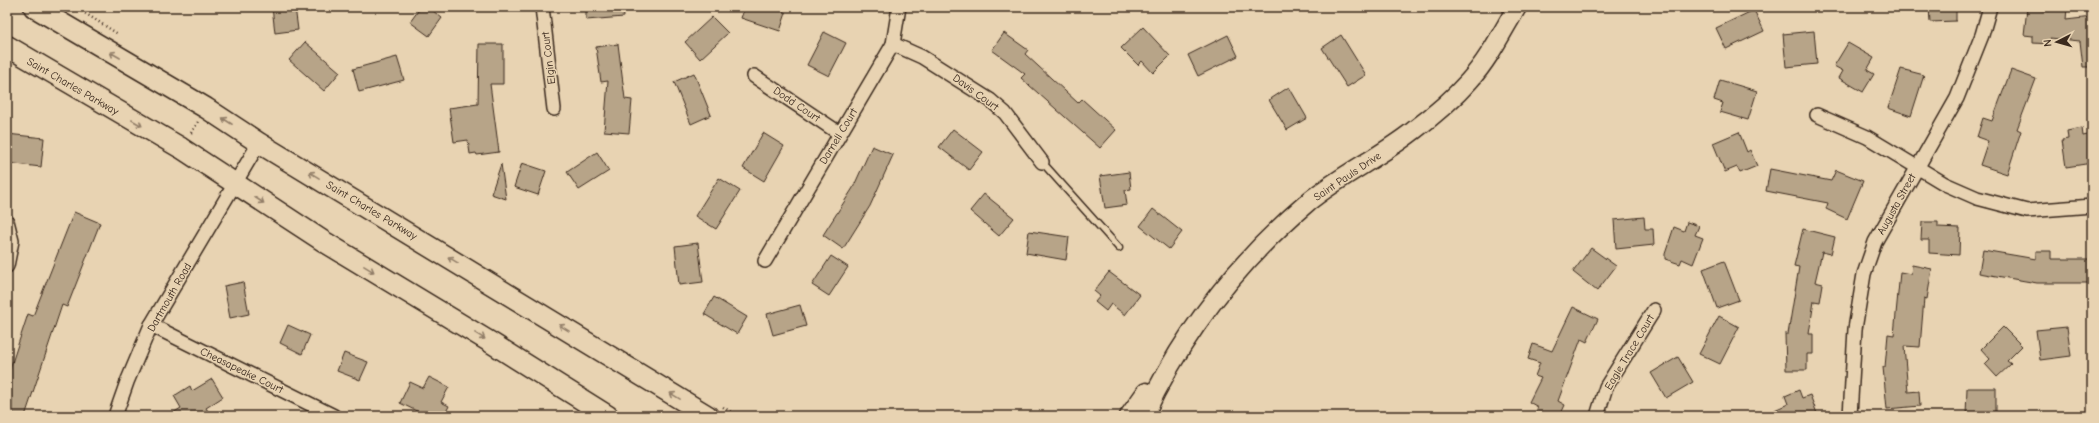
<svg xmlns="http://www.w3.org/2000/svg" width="2099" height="423" viewBox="0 0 2099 423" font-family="'Comic Neue',sans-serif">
	<rect width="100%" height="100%" fill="#e8d3b2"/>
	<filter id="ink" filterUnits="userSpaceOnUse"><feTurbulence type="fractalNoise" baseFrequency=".025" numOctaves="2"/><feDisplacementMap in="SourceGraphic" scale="8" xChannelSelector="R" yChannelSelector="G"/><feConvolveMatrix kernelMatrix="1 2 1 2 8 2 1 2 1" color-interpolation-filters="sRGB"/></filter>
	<g filter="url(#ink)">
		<g fill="#b7a488" stroke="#3b2a1e">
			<polygon points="272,7 295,7 298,30 275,33"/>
			<polygon points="421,7 428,7 442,18 429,36 410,22"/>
			<polygon points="586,7 623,7 624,17 586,20"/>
			<polygon points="745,7 775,7 786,13 780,31 741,18"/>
			<polygon points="1929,7 1956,7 1956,21 1930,22"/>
			<polygon points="2051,7 2067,7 2066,20 2092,17 2092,67 2083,67 2080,41 2050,38 2050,44 2033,43 2033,36 2024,35 2027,8 2050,11"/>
			<polygon points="1754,10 1764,31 1726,49 1716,28"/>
			<polygon points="712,17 728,33 700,59 685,42"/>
			<polygon points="1143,27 1170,56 1153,73 1142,61 1138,65 1121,48"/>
			<polygon points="1814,31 1817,64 1786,67 1783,34"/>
			<polygon points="824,32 846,43 829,76 807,65"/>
			<polygon points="1004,33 1028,50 1025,54 1078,103 1082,99 1116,130 1100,148 1021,78 1025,74 992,50"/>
			<polygon points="1228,35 1238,56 1198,76 1188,55"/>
			<polygon points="1341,35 1366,75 1347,87 1322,48"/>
			<polygon points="305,42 340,72 324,91 289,60"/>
			<polygon points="1848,43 1874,58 1867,70 1874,74 1863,92 1839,78 1843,71 1834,66"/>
			<polygon points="479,44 503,44 503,84 490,84 499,152 477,155 476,153 470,154 468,140 454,142 449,108 478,104"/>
			<polygon points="618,44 625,99 632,100 629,133 604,131 608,81 601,82 596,47"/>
			<polygon points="397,57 404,80 359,92 353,69"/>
			<polygon points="1901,69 1924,75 1911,116 1888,108"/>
			<polygon points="2011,70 2036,79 2017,129 2021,131 2007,174 1980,165 1988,141 1977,137 1983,118 1992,121"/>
			<polygon points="694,73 711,115 691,124 674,82"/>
			<polygon points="1720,80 1757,91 1748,120 1720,112 1723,103 1714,100"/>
			<polygon points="1289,87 1307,118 1287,130 1269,100"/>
			<polygon points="2082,128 2083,136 2092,134 2092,163 2066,167 2062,140 2068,139 2067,131"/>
			<polygon points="953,129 983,152 969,170 939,147"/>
			<polygon points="1739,132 1747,152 1750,150 1757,166 1740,173 1737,167 1725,172 1713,143"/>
			<polygon points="763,133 784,146 764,181 743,168"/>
			<polygon points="7,134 44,138 41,167 7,163"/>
			<polygon points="872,146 893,155 870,206 843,249 823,235 853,188"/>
			<polygon points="597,152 609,171 579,190 567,172"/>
			<polygon points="522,163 546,171 538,195 514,187"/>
			<polygon points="501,164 506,199 491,194"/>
			<polygon points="1770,169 1831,181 1836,170 1863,181 1847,219 1826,209 1828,203 1766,191"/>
			<polygon points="1129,172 1131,189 1125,190 1127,205 1105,208 1100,176"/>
			<polygon points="719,178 740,191 716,229 695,216"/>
			<polygon points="984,194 1014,218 999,236 970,211"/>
			<polygon points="1153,209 1182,232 1169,249 1140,226"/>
			<polygon points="74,212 100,223 67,307 62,305 25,416 7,416 7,378 28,314 33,316"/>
			<polygon points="1644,217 1645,229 1653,229 1654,245 1616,249 1614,220"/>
			<polygon points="1687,222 1699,226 1695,235 1703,238 1693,264 1682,259 1680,264 1665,259 1665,254 1674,227 1684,231"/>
			<polygon points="1922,222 1938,222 1938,227 1960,228 1959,255 1929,253 1929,240 1921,240"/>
			<polygon points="1803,229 1835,237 1831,254 1822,252 1815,282 1823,284 1820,302 1814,301 1809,334 1813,334 1813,354 1807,354 1807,370 1786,370 1785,334 1788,334 1799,267 1794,266"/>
			<polygon points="1029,231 1069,237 1066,260 1026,253"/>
			<polygon points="698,243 703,282 679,285 675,246"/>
			<polygon points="1591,248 1616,266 1597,291 1573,272"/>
			<polygon points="1983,250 2036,259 2036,251 2051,251 2051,259 2092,259 2092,283 2037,283 1979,273"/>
			<polygon points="831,256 848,267 829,296 812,285"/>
			<polygon points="1724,261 1739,300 1717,308 1703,269"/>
			<polygon points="1912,265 1932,269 1927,299 1924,298 1920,347 1904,346 1908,392 1919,391 1920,406 1887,409 1883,367 1885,367 1888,334 1894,335 1900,272 1911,274"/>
			<polygon points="1109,272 1140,295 1125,315 1111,304 1106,311 1095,302 1100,296 1094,291"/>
			<polygon points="243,282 249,314 230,318 224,286"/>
			<polygon points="714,297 747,317 737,334 704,314"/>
			<polygon points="800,305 806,326 773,335 767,314"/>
			<polygon points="1573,307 1598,319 1587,342 1581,339 1558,401 1565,405 1560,416 1534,416 1538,407 1529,402 1541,378 1535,376 1540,363 1528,359 1533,344 1552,351"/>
			<polygon points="1719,316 1739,327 1720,364 1699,354"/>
			<polygon points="288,325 310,335 302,354 280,343"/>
			<polygon points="2003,327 2022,346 2007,361 2011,364 1997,377 1985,364 1990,359 1981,349"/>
			<polygon points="2067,327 2071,356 2040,360 2036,330"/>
			<polygon points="344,353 368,362 360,380 337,371"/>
			<polygon points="1678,357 1693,382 1666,398 1651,373"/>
			<polygon points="429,377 449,387 441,402 449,406 444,416 427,416 400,403 410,382 423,388"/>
			<polygon points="212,379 223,397 206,408 211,416 168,416 181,408 174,396 190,386 192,391"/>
			<polygon points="1967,388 1996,388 1996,416 1966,416"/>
			<polygon points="1799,390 1802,398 1810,395 1818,416 1761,416 1788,404 1785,396"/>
		</g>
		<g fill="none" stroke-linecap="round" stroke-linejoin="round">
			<g stroke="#3b2a1e" stroke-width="9">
				<polyline id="lane" points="1042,162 1119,248"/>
			</g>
			<g stroke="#3b2a1e" stroke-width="16">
				<g id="street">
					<polyline points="542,7 554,109"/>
					<polyline points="893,44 922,57 990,100 1005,113 1042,162"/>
					<polyline points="754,76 839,133"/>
					<polyline points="1817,115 1867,137 1945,184 1977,198 2027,211 2092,206"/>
					<polyline points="7,221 12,241 7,266"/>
					<polyline points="765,261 893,44 899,7"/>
					<polyline points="151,325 334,416"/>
					<polyline points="115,416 127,382 151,325 259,143"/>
					<polyline points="1597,416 1606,387 1654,310"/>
					<polyline points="1850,416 1855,329 1864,274 1875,242 1957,98 1982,35 1990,7"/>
				</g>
			</g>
			<g stroke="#3b2a1e" stroke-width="21">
				<g id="secondary">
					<polyline points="1129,416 1146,392"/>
					<path d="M 1144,416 C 1182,334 1239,261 1308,202 C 1341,175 1380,157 1413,131 C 1433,116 1453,99 1469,81 C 1489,59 1502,32 1517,7"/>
				</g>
			</g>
			<g stroke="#3b2a1e" stroke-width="23">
				<g id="primary">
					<polyline points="34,7 206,108 259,143 708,416"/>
					<polyline points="7,46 181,148 323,241 490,342 608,416"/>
				</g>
			</g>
			<g stroke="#3b2a1e" stroke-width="2.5" stroke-dasharray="1 3" stroke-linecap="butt">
				<polyline points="75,7 118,34"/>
				<polyline points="191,133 198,122"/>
				<polyline points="723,407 738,416"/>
			</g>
			<use href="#lane" stroke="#e8d3b2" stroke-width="6"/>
			<use href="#street" stroke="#e8d3b2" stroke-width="13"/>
			<use href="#secondary" stroke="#e8d3b2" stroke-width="18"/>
			<use href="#primary" stroke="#e8d3b2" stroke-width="20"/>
		</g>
		<defs><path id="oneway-shaft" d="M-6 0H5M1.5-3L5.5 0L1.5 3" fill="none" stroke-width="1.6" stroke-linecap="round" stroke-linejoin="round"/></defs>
		<g stroke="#927e68">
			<use href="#oneway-shaft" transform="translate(115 55) rotate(-150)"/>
			<use href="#oneway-shaft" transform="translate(227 121) rotate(-147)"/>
			<use href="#oneway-shaft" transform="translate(137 123) rotate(30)"/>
			<use href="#oneway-shaft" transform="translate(314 175) rotate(-149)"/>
			<use href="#oneway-shaft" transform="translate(259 200) rotate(33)"/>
			<use href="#oneway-shaft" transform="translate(453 260) rotate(-149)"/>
			<use href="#oneway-shaft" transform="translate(369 269) rotate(31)"/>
			<use href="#oneway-shaft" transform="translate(564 328) rotate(-149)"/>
			<use href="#oneway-shaft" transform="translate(480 336) rotate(31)"/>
			<use href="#oneway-shaft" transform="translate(675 396) rotate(-149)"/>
		</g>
	</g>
	<g text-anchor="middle" stroke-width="3" stroke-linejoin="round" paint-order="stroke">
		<g font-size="11" fill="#3b2a1e" stroke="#e8d3b2">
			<text transform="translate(548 58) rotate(-97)" y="4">Elgin Court</text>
			<text transform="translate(73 86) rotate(30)" y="4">Saint Charles Parkway</text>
			<text transform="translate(976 92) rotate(36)" y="4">Davis Court</text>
			<text transform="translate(797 104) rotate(34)" y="4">Dodd Court</text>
			<text transform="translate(838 136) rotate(-59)" y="4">Darnell Court</text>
			<text transform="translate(1347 176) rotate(-34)" y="4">Saint Pauls Drive</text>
			<text transform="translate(1896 204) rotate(-61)" y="4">Augusta Street</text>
			<text transform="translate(372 210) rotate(31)" y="4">Saint Charles Parkway</text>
			<text transform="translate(169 297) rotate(-60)" y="4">Dartmouth Road</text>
			<text transform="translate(1629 352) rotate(-59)" y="4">Eagle Trace Court</text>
			<text transform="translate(242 370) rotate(26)" y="4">Cheasapeake Court</text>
		</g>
	</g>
	<rect width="2099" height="423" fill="none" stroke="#e8d3b2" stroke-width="24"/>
	<rect x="12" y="12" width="2075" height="399" fill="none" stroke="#3b2a1e" stroke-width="1.5" filter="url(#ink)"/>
	<g transform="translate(2057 42) rotate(264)" stroke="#e8d3b2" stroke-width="3" paint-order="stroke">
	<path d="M0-3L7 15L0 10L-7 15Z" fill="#3b2a1e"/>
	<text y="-6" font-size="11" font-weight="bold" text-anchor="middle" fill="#3b2a1e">N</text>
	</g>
</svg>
